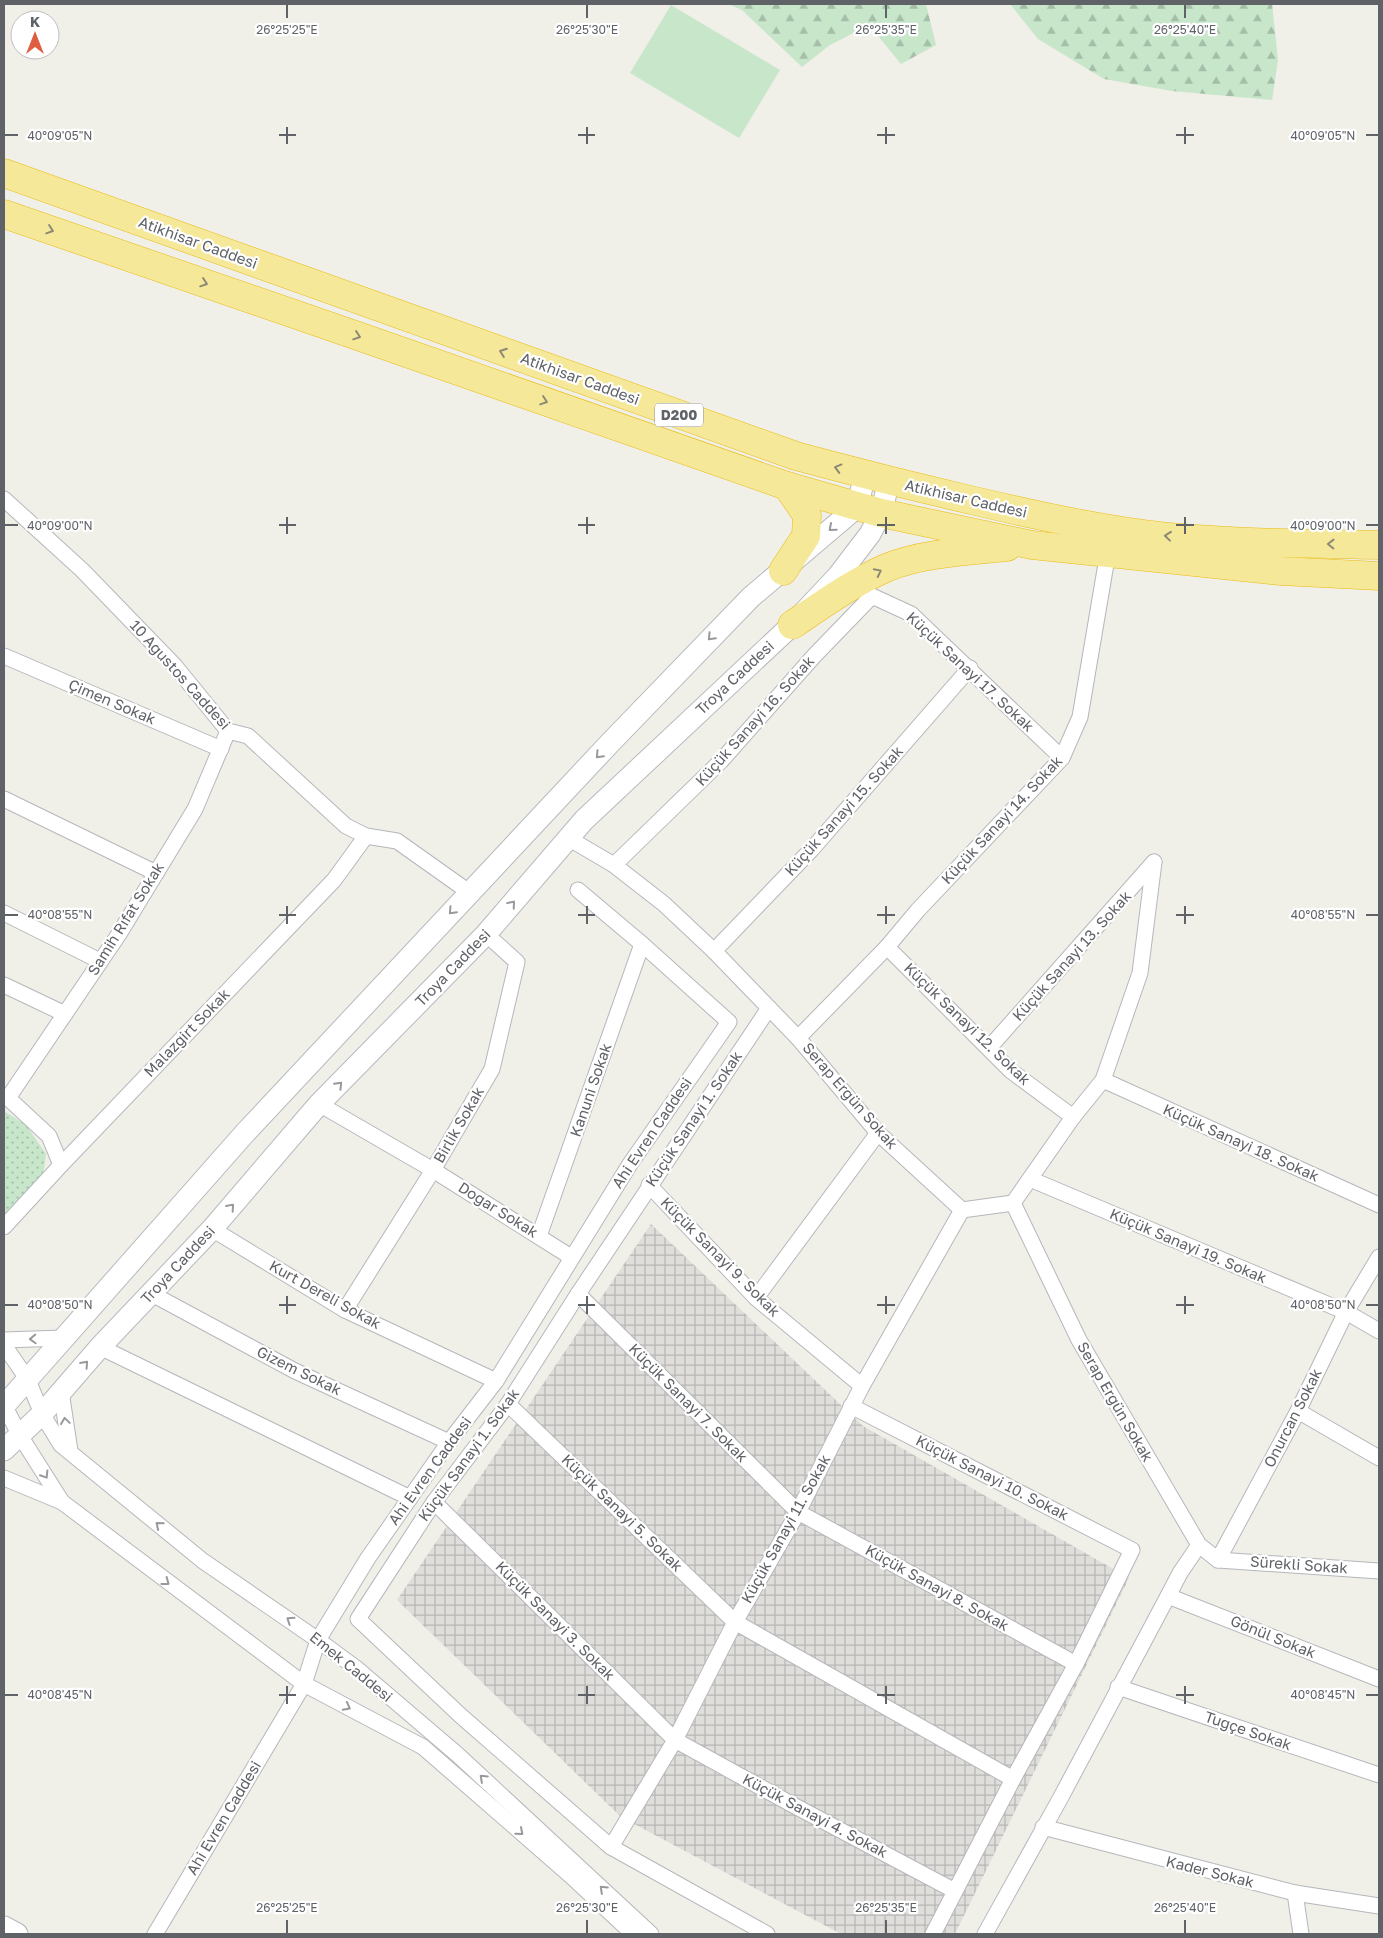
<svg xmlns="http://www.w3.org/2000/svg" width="1383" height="1938" viewBox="0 0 1383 1938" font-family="'Golos Text',sans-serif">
	<defs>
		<pattern id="industrial-grid" width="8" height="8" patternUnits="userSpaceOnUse" patternTransform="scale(1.25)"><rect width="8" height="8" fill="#dfdeda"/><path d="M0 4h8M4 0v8" fill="none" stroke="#b8b7b5"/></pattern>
		<pattern id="forest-firs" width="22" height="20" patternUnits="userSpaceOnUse" patternTransform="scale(1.25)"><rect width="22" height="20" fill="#c7e6ca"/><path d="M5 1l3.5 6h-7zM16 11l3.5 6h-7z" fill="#a5bea8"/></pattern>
		<pattern id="park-dots" width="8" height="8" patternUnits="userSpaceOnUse" patternTransform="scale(1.25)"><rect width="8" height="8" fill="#c7e6ca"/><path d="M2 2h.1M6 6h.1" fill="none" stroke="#a5bea8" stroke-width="1.8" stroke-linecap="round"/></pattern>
	</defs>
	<rect width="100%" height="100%" fill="#f0efe8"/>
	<polygon fill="url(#industrial-grid)" points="651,1224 863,1426 1129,1578 955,1934 841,1934 621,1817 397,1600"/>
	<g fill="url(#forest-firs)">
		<polygon points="728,4 926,4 936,45 901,64 869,25 830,45 802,67 742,10"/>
		<polygon points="1010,4 1272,4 1278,60 1272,100 1172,91 1104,79 1038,39"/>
	</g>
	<polygon fill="url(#park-dots)" points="4,1111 26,1125 46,1154 43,1176 4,1217"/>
	<polygon fill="#c7e6ca" points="671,5 780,70 739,138 630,73"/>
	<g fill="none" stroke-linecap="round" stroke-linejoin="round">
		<g stroke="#b5b7bb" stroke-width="17">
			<g id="street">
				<polyline points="4,499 82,570 175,666 228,731 248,736 346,826 366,836 397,841 469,892"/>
				<polyline points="4,656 221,749"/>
				<polyline points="4,799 156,873"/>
				<polyline points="568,838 614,865 664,904 714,951 798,1038 878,1133 962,1210 1013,1203 1079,1340 1199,1545 1218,1560 1298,1411 1346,1312 1379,1257"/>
				<polyline points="614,865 721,761 814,656 872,596 911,614 1062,758"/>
				<polyline points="4,913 100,961"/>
				<polyline points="887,947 1011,1071 1073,1117"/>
				<polyline points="714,951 812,849 970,668"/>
				<polyline points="4,985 65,1014"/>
				<polyline points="798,1038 887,947 918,910 1062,758 1080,717 1108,552"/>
				<polyline points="989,1048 1154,862"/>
				<polyline points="1103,1080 1379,1205"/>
				<polyline points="4,1097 8,1098 49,1136 61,1165"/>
				<polyline points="8,1098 119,934 195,809 228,731"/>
				<polyline points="319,1104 433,1170 571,1257"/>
				<polyline points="1030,1179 1346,1312 1379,1331"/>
				<polyline points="649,1185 756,1298 862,1386"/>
				<polyline points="1013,1203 1073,1117 1103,1080 1140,973 1154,862"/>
				<polyline points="4,1227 61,1165 334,880 366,836"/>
				<polyline points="212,1229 345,1310 496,1381"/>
				<polyline points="539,1236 642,944"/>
				<polyline points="152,1294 295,1371 449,1442"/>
				<polyline points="578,1294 798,1512 1076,1664"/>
				<polyline points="756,1298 878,1133"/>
				<polyline points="345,1310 433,1170 492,1069 517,962 486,934"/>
				<polyline points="4,1340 63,1338"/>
				<polyline points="4,1345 28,1380 42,1414 61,1445 203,1561 318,1640 356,1668 458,1755 651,1934"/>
				<polyline points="100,1347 410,1498"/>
				<polyline points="61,1391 70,1451"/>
				<polyline points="508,1404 735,1622 1013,1779"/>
				<polyline points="4,1405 19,1434 62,1502 304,1684 423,1747 571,1876 633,1934"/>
				<polyline points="851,1406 1132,1550 1076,1664 1013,1779 933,1934"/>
				<polyline points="1298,1411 1379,1458"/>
				<polyline points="4,1478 62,1502"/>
				<polyline points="434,1502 675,1740 793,1805 955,1891"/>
				<polyline points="1218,1560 1379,1571"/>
				<polyline points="1168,1596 1379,1679"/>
				<polyline points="1118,1687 1379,1775"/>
				<polyline points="1043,1827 1295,1893 1379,1906"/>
				<polyline points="611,1847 675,1740 735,1622 798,1512 862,1386 962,1210"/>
				<polyline points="1295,1893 1301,1934"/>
				<polyline points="155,1934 304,1684 318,1640 368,1558 449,1442 496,1381 630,1164 729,1022 642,944 578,890"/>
				<polyline points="767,1934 611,1847 461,1716 358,1619 434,1502 508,1404 578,1294 769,1008"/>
				<polyline points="985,1934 1061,1797 1168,1596 1180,1573 1199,1545"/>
			</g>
		</g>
		<g stroke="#b6b9be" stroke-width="23">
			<g id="secondary">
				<polyline points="4,1406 245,1133 609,744 751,597 857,507 865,475"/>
				<polyline points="4,1450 42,1414 100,1347 212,1229 319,1104 486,934 584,820 792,625 838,576 870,534 881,513 889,481"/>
				<polyline points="4,1927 17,1934"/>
			</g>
		</g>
		<g stroke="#e9bb10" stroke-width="29">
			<g id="highway">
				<path d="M 4,173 L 796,456 C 855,472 915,487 975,501 C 1039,516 1103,530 1168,537 C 1238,543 1309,544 1379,545"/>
				<polyline points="4,214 355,335 787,486 881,513 1032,545 1281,571 1379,576"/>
				<polyline points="783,571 806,536 807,515 787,486"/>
				<path d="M 792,625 C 822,605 852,583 886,568 C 921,553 969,551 1007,547"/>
			</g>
		</g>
		<use href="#street" stroke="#fff" stroke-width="15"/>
		<use href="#secondary" stroke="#fff" stroke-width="21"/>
		<use href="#highway" stroke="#f6e899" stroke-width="28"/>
	</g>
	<defs><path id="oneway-chevron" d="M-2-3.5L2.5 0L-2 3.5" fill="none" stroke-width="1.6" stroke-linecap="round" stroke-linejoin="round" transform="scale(1.25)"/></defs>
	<g stroke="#8c8a76">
		<use href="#oneway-chevron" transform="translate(50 230) rotate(19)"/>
		<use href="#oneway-chevron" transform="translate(204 283) rotate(19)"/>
		<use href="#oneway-chevron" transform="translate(357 336) rotate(19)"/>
		<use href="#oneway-chevron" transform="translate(503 352) rotate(-160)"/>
		<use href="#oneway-chevron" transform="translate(544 401) rotate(19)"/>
		<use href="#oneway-chevron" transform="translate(838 468) rotate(-165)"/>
		<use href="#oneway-chevron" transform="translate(1168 536) rotate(-174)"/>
		<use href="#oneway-chevron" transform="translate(1331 544) rotate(-179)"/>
		<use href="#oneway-chevron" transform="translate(878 572) rotate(-26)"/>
	</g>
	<g stroke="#97999c">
		<use href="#oneway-chevron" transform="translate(832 528) rotate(139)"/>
		<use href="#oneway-chevron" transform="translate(711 637) rotate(134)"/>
		<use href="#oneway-chevron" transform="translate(599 755) rotate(133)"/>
		<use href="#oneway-chevron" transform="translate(512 904) rotate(-50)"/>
		<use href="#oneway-chevron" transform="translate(452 911) rotate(133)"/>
		<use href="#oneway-chevron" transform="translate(339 1085) rotate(-46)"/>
		<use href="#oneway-chevron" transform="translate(231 1207) rotate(-49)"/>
		<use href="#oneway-chevron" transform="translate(33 1339) rotate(178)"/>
		<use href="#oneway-chevron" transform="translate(85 1364) rotate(-48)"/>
		<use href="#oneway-chevron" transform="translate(65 1421) rotate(-98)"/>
		<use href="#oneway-chevron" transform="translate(45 1475) rotate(58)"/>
		<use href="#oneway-chevron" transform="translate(159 1525) rotate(-140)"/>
		<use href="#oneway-chevron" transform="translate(166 1582) rotate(37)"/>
		<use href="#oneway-chevron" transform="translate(290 1620) rotate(-146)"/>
		<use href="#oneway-chevron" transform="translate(347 1707) rotate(28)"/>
		<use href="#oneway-chevron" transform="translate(483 1778) rotate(-137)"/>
		<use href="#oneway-chevron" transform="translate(520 1832) rotate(41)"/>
		<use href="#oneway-chevron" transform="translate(603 1889) rotate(-137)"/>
	</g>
	<path fill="none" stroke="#5f6267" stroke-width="2" d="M 287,5 L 287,18M 587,5 L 587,18M 886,5 L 886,18M 1185,5 L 1185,18M 287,127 L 287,144M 587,127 L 587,144M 886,127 L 886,144M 1185,127 L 1185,144M 5,135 L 18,135M 279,135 L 296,135M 578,135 L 595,135M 877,135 L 895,135M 1176,135 L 1194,135M 1366,135 L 1378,135M 287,517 L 287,534M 587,517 L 587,534M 886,517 L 886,534M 1185,517 L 1185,534M 5,525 L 18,525M 279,525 L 296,525M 578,525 L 595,525M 877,525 L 895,525M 1176,525 L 1194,525M 1366,525 L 1378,525M 287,906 L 287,924M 587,906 L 587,924M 886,906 L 886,924M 1185,906 L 1185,924M 5,915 L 18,915M 279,915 L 296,915M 578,915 L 595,915M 877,915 L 895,915M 1176,915 L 1194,915M 1366,915 L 1378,915M 287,1296 L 287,1314M 587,1296 L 587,1314M 886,1296 L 886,1314M 1185,1296 L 1185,1314M 5,1305 L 18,1305M 279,1305 L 296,1305M 578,1305 L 595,1305M 877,1305 L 895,1305M 1176,1305 L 1194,1305M 1366,1305 L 1378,1305M 287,1686 L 287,1704M 587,1686 L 587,1704M 886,1686 L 886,1704M 1185,1686 L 1185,1704M 5,1695 L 18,1695M 279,1695 L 296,1695M 578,1695 L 595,1695M 877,1695 L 895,1695M 1176,1695 L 1194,1695M 1366,1695 L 1378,1695M 287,1920 L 287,1933M 587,1920 L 587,1933M 886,1920 L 886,1933M 1185,1920 L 1185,1933"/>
	<g text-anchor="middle" stroke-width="4.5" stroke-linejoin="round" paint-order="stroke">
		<rect fill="#fff" stroke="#8f9195" stroke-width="1" x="655" y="403.5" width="48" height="23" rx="4"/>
		<g font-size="14" font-weight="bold" fill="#5f6267">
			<text x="679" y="420">D200</text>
		</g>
		<g font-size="15" fill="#5f6267" stroke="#fff">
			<text transform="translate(198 243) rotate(20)" y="5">Atikhisar Caddesi</text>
			<text transform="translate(580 379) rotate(20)" y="5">Atikhisar Caddesi</text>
			<text transform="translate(966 499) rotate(13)" y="5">Atikhisar Caddesi</text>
			<text transform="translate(970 672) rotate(43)" y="5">Küçük Sanayi 17. Sokak</text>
			<text transform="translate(180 675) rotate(48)" y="5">10 Ağustos Caddesi</text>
			<text transform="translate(735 678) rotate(-43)" y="5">Troya Caddesi</text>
			<text transform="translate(112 702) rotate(23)" y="5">Çimen Sokak</text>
			<text transform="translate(755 721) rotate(-48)" y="5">Küçük Sanayi 16. Sokak</text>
			<text transform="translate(844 811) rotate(-48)" y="5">Küçük Sanayi 15. Sokak</text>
			<text transform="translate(1002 820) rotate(-47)" y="5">Küçük Sanayi 14. Sokak</text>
			<text transform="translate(126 919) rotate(-58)" y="5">Samih Rıfat Sokak</text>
			<text transform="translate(1072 956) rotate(-48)" y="5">Küçük Sanayi 13. Sokak</text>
			<text transform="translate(453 968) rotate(-46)" y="5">Troya Caddesi</text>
			<text transform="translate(967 1024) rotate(44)" y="5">Küçük Sanayi 12. Sokak</text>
			<text transform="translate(187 1033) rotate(-46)" y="5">Malazgirt Sokak</text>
			<text transform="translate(591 1090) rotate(-71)" y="5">Kanuni Sokak</text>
			<text transform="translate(850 1096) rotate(49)" y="5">Serap Ergün Sokak</text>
			<text transform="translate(694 1119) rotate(-56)" y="5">Küçük Sanayi 1. Sokak</text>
			<text transform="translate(459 1125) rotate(-60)" y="5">Birlik Sokak</text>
			<text transform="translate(652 1133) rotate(-56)" y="5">Ahi Evren Caddesi</text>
			<text transform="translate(1241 1143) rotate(24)" y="5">Küçük Sanayi 18. Sokak</text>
			<text transform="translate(498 1210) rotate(32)" y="5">Doğar Sokak</text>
			<text transform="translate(1188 1246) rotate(23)" y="5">Küçük Sanayi 19. Sokak</text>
			<text transform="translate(720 1257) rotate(45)" y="5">Küçük Sanayi 9. Sokak</text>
			<text transform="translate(178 1265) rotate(-47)" y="5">Troya Caddesi</text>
			<text transform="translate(325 1295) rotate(29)" y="5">Kurt Dereli Sokak</text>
			<text transform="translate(299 1371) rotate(26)" y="5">Gizem Sokak</text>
			<text transform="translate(1115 1402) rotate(60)" y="5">Serap Ergün Sokak</text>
			<text transform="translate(688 1403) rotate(45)" y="5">Küçük Sanayi 7. Sokak</text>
			<text transform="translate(1293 1418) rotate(-63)" y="5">Onurcan Sokak</text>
			<text transform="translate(469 1455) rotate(-54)" y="5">Küçük Sanayi 1. Sokak</text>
			<text transform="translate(430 1471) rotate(-54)" y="5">Ahi Evren Caddesi</text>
			<text transform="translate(992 1478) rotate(27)" y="5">Küçük Sanayi 10. Sokak</text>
			<text transform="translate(622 1513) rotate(44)" y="5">Küçük Sanayi 5. Sokak</text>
			<text transform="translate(786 1529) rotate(-61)" y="5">Küçük Sanayi 11. Sokak</text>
			<text transform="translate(1299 1565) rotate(4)" y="5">Sürekli Sokak</text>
			<text transform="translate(937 1588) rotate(29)" y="5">Küçük Sanayi 8. Sokak</text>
			<text transform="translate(555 1621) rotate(45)" y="5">Küçük Sanayi 3. Sokak</text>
			<text transform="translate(1273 1637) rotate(22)" y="5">Gönül Sokak</text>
			<text transform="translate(351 1667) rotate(39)" y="5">Emek Caddesi</text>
			<text transform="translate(1248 1731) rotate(19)" y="5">Tuğçe Sokak</text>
			<text transform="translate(815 1816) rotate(28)" y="5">Küçük Sanayi 4. Sokak</text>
			<text transform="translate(224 1818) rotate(-59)" y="5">Ahi Evren Caddesi</text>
			<text transform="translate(1210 1872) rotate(14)" y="5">Kader Sokak</text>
		</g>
	</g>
	<g font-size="12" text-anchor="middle" fill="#5f6267" stroke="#fff" stroke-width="4.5" stroke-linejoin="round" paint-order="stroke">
		<text x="287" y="34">26°25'25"E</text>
		<text x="587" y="34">26°25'30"E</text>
		<text x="886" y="34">26°25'35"E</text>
		<text x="1185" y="34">26°25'40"E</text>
		<text x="60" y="140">40°09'05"N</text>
		<text x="1323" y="140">40°09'05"N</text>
		<text x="60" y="530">40°09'00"N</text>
		<text x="1323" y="530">40°09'00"N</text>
		<text x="60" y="919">40°08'55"N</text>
		<text x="1323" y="919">40°08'55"N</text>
		<text x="60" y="1309">40°08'50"N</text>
		<text x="1323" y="1309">40°08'50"N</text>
		<text x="60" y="1699">40°08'45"N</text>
		<text x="1323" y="1699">40°08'45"N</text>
		<text x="287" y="1912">26°25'25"E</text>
		<text x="587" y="1912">26°25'30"E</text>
		<text x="886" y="1912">26°25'35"E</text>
		<text x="1185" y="1912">26°25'40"E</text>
	</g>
	<rect width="1383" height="1938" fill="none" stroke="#5f6267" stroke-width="10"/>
	<g transform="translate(35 35)"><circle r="24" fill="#ffffff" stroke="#bfc0c2"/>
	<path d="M0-4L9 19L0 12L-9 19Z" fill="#df5d40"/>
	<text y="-8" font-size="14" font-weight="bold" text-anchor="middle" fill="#5f6267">K</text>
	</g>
</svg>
